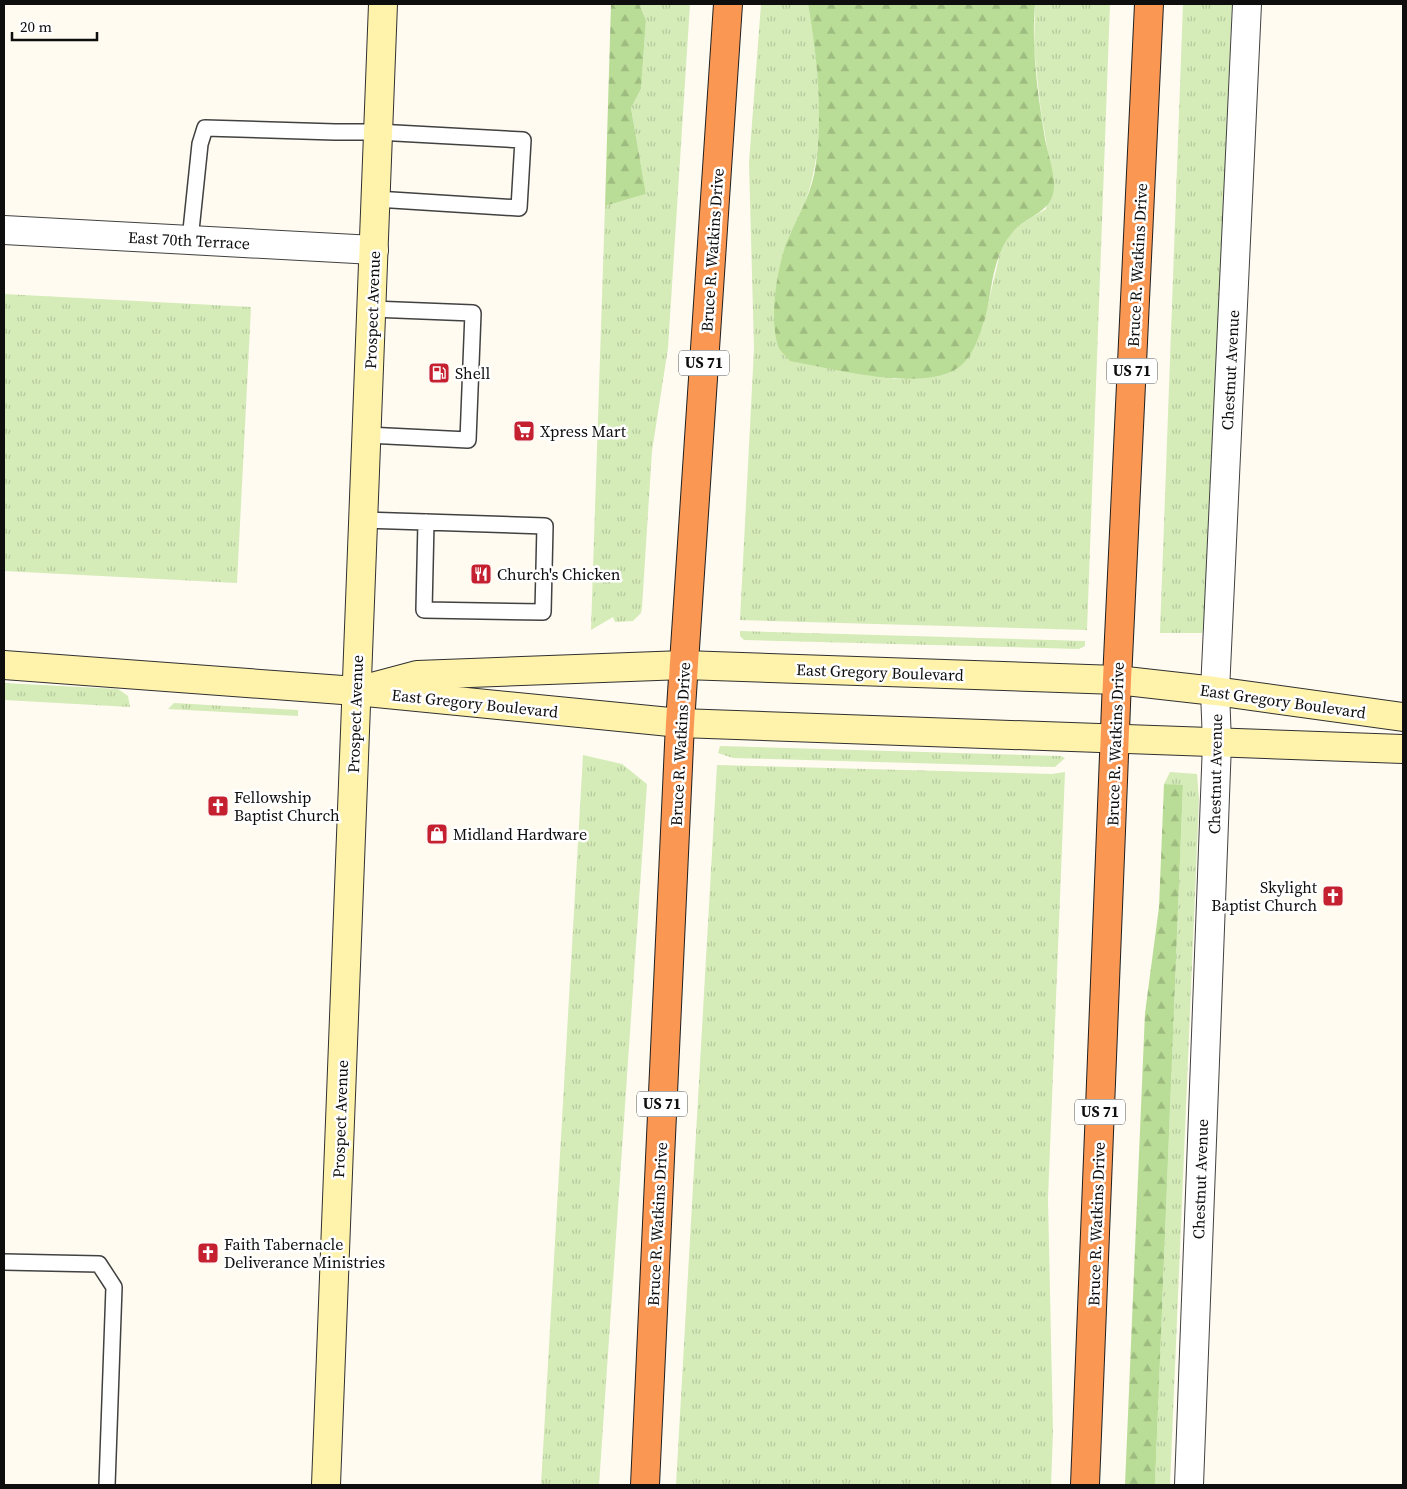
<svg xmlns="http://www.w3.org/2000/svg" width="1407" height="1489" viewBox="0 0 1407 1489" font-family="'Source Serif 4',serif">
	<defs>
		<pattern id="grass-tufts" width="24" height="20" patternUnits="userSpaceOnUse" patternTransform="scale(1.25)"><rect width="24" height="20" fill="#d5ebb8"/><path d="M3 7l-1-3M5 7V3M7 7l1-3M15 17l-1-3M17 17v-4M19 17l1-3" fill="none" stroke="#b6c89d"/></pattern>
		<pattern id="forest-firs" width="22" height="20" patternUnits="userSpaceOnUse" patternTransform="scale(1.25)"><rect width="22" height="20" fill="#b9dd96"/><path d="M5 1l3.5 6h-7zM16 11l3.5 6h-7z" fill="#9ebc80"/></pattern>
	</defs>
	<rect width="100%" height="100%" fill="#fffbf0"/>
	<g fill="url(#grass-tufts)">
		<polygon points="639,4 690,4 668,348 652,451 642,607 641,613 633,621 615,622 613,617 591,630 605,206 646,194 631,108 641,89 646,20"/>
		<path d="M 761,4 L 808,4 C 820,74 829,151 799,218 L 893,379 L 908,378 L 968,357 L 983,326 L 1000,253 L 1008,237 L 1019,225 L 1046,209 L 1051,169 L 1041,112 L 1034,49 L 1035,4 L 1110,4 L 1087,630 L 740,620 L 754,349 L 749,163 Z"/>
		<polygon points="1183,4 1232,4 1207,604 1202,633 1160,633"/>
		<polygon points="4,294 251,307 237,583 4,571"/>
		<polygon points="740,631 1085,641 1085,646 1079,649 744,640 740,636"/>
		<polygon points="4,683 118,689 128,696 130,707 4,700"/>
		<polygon points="174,703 298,710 298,716 168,709"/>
		<polygon points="720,746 1061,756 1065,758 1055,767 733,758 718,753"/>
		<polygon points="583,755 622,764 647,784 599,1485 541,1485"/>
		<polygon points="717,765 1052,774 1065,772 1048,1199 1053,1432 1051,1485 676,1485"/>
		<polygon points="1170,772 1197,774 1199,799 1170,1485 1155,1485 1183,786 1164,784"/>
	</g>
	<g fill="url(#forest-firs)">
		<polygon points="611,4 639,4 646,20 641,89 631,108 646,194 605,206"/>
		<path d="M 808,4 L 1035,4 C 1031,49 1038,95 1045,139 C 1048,153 1053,169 1054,183 C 1055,207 1037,213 1021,224 C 1012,231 1005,242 1001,251 C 990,275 991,304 982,328 C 977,342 970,361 956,369 C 919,392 831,368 790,361 C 786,356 780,351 778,346 C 769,317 777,264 789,237 C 800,212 813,191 816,163 C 823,109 817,57 808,4 Z"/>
		<polygon points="1164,784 1183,785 1155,1485 1125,1485 1145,1013 1159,907"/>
	</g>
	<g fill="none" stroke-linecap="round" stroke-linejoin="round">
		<g stroke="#414141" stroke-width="18">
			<g id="lane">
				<polyline points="190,240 200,144 205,128 335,132 377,132 523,140 519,208 376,199"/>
				<polyline points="367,435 468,440 473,313 372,309"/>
				<polyline points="363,520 545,526 543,612 424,610 426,522"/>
				<polyline points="4,1262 99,1264 114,1287 107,1485"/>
			</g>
		</g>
		<g stroke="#414141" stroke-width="30">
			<g id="street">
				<polyline points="4,230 374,250"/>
				<polyline points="1189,1485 1217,743 1215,691 1247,4"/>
			</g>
		</g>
		<g stroke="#303030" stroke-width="30">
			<g id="secondary">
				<polyline points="4,665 356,691 680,723 1403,749"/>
				<polyline points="372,687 417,675 684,665 1117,680 1215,691 1403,717"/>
				<polyline points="326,1485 383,4"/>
			</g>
		</g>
		<g stroke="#1f1f1f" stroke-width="30">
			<g id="highway">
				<polyline points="645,1485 680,723 728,4"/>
				<polyline points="1085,1485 1117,680 1149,4"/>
			</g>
		</g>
		<use href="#lane" stroke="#fff" stroke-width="15"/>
		<use href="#street" stroke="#fff" stroke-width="28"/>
		<use href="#secondary" stroke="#fff2ab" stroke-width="28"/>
		<use href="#highway" stroke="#fa9853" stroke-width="28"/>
	</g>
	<defs>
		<g id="fuel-square" transform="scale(1.125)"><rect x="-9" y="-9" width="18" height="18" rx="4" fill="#c52030" stroke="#fff"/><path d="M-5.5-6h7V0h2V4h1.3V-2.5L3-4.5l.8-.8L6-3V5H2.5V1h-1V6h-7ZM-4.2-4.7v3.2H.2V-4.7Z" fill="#fff"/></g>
		<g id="supermarket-square" transform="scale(1.125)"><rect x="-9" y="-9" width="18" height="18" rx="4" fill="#c52030" stroke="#fff"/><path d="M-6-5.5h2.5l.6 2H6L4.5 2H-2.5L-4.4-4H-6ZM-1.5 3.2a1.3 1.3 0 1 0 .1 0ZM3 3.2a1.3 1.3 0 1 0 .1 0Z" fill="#fff"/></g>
		<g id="restaurant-square" transform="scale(1.125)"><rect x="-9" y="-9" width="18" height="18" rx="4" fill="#c52030" stroke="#fff"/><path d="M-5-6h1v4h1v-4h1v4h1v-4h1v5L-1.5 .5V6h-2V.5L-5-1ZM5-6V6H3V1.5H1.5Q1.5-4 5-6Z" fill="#fff"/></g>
		<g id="church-square" transform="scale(1.125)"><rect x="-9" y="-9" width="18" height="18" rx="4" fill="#c52030" stroke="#fff"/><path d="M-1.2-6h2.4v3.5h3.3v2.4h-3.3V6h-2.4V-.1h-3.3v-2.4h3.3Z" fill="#fff"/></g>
		<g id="shop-square" transform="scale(1.125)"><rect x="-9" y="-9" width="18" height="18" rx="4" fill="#c52030" stroke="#fff"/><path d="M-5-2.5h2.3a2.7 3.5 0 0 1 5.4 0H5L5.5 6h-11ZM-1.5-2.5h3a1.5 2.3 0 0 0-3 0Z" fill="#fff"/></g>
	</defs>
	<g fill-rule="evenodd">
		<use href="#fuel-square" x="439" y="373"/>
		<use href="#supermarket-square" x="524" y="431"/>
		<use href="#restaurant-square" x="481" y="574"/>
		<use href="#church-square" x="218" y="806"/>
		<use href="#shop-square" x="437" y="834"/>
		<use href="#church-square" x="1333" y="896"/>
		<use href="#church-square" x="208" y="1253"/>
	</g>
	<g text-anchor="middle" stroke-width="5" stroke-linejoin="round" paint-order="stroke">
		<g fill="#fff" stroke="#565656" stroke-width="1">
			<rect x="679" y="350.5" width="50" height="25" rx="4"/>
			<rect x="1107" y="358.5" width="50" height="25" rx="4"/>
			<rect x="637" y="1091.5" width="50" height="25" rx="4"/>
			<rect x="1075" y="1099.5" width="50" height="25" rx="4"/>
		</g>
		<g font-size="15" font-weight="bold" fill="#0e0e0e">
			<text x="704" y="368">US 71</text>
			<text x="1132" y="376">US 71</text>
			<text x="662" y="1109">US 71</text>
			<text x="1100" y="1117">US 71</text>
		</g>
		<g font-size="16" fill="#0e0e0e" stroke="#fff">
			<text transform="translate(189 240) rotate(3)" y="6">East 70th Terrace</text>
			<text transform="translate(712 250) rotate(-86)" y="6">Bruce R. Watkins Drive</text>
			<text transform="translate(1137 265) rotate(-87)" y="6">Bruce R. Watkins Drive</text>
			<text transform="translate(372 310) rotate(-88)" y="6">Prospect Avenue</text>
			<text transform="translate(1230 370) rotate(-87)" y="6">Chestnut Avenue</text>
			<text transform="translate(880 672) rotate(2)" y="6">East Gregory Boulevard</text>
			<text transform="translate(1283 701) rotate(8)" y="6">East Gregory Boulevard</text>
			<text transform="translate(475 703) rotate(6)" y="6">East Gregory Boulevard</text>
			<text transform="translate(355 714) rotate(-88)" y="6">Prospect Avenue</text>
			<text transform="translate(680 744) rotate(-87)" y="6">Bruce R. Watkins Drive</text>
			<text transform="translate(1115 744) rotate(-88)" y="6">Bruce R. Watkins Drive</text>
			<text transform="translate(1215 774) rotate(-89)" y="6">Chestnut Avenue</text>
			<text transform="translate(340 1119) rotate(-88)" y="6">Prospect Avenue</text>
			<text transform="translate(1200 1179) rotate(-88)" y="6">Chestnut Avenue</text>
			<text transform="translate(657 1224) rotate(-87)" y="6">Bruce R. Watkins Drive</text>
			<text transform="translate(1096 1224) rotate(-88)" y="6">Bruce R. Watkins Drive</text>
		</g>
		<g font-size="16" fill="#0e0e0e" stroke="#fff" text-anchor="start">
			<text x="455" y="379">Shell</text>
			<text x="540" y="437">Xpress Mart</text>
			<text x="497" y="580">Church's Chicken</text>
			<text x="234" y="803">Fellowship<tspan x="234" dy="18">Baptist Church</tspan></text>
			<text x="453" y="840">Midland Hardware</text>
			<text x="1317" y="893" text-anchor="end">Skylight<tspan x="1317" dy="18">Baptist Church</tspan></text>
			<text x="224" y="1250">Faith Tabernacle<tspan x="224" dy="18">Deliverance Ministries</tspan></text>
		</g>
	</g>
	<rect width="1407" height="1489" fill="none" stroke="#0e0e0e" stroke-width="10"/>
	<path d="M12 32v8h85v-8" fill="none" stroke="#0e0e0e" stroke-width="2.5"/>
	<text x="20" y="32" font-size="15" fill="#0e0e0e" stroke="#ffffff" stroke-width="4" paint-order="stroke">20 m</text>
</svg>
